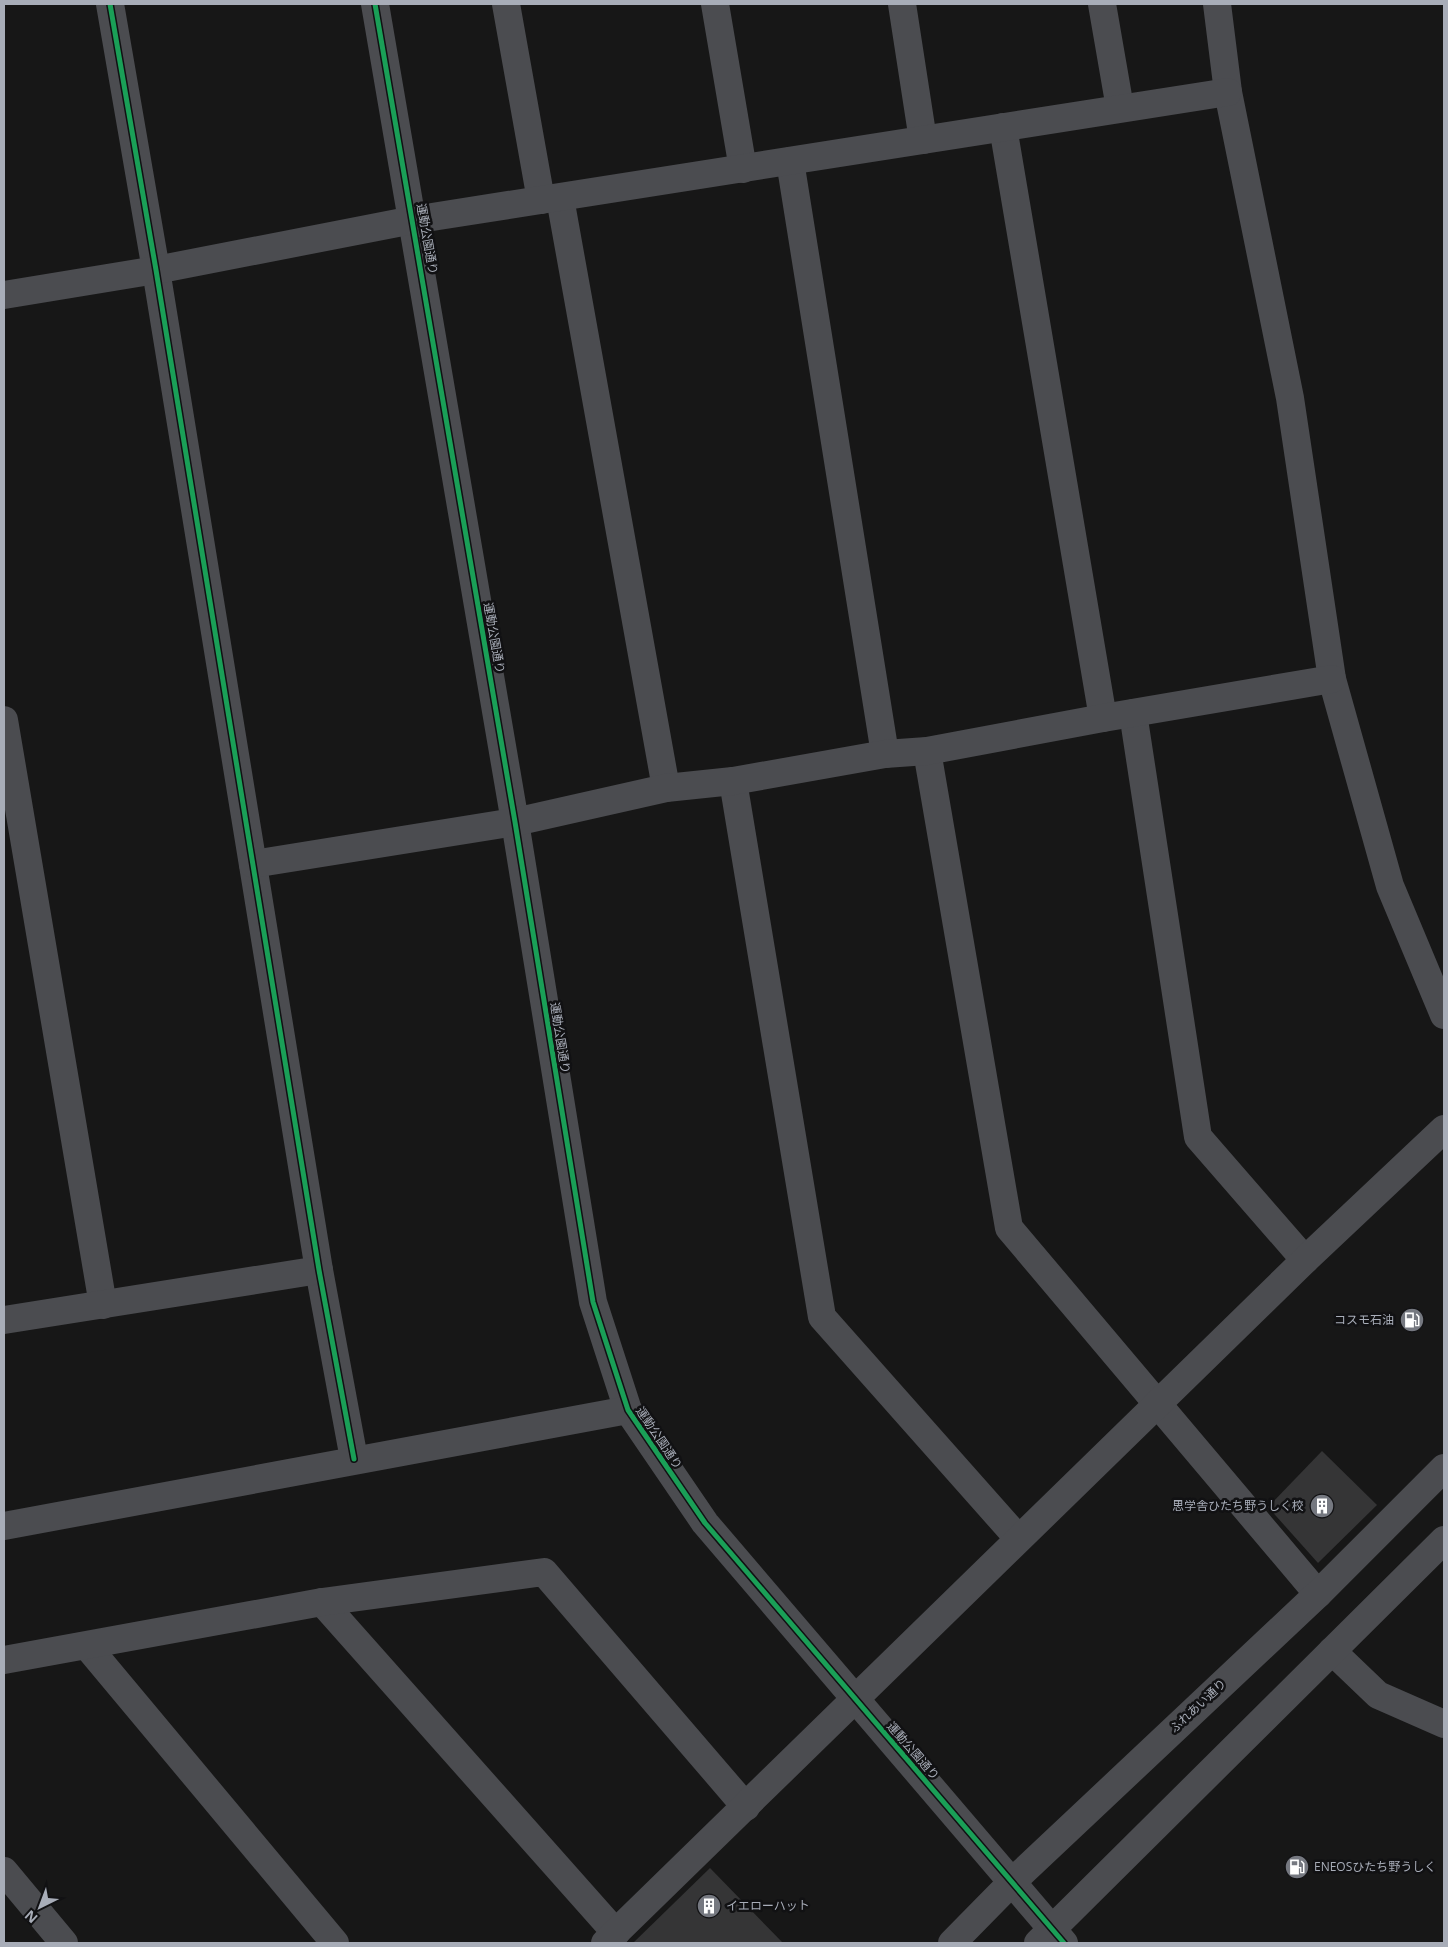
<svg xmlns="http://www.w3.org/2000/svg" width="1448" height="1947" viewBox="0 0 1448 1947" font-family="'Open Sans','Noto Sans JP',sans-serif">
	<rect width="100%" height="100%" fill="#171717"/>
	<g fill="#353536">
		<polygon points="1322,1451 1377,1505 1318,1563 1268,1507"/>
		<polygon points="710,1868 783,1943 633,1943"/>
	</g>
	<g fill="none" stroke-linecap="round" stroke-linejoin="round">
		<g stroke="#4b4c50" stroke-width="28">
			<polyline points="110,4 156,270 319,1270 354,1459"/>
			<polyline points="375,4 515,822 593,1302 628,1410 705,1523 1064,1943"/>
			<polyline points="506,4 541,200"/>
			<polyline points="715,4 743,169"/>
			<polyline points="902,4 923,140"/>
			<polyline points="1102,4 1120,108"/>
			<polyline points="1217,4 1228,92 1290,398 1332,679 1390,886 1444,1015"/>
			<polyline points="1003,127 1103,718"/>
			<polyline points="790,161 885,754"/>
			<polyline points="560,198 666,788"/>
			<polyline points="4,295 156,270 413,220 1228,92"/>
			<polyline points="1133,713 1198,1137 1305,1260"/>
			<polyline points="4,720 103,1305"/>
			<polyline points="927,751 1009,1228 1318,1594"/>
			<polyline points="733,781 822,1317 1018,1538"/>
			<polyline points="253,864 515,822 666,788 733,781 885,754 927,751 1103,718 1332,679"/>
			<polyline points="4,1320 319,1270"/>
			<polyline points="4,1526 628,1410"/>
			<polyline points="322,1602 616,1933"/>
			<polyline points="87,1646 335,1943"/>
			<polyline points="1332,1651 1378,1695 1444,1724"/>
			<polyline points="4,1660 322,1602 544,1572 746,1807"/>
			<polyline points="4,1871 64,1943"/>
			<polyline points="605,1943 1305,1260 1444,1129"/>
			<polyline points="952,1943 1012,1882 1318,1594 1444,1468"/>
			<polyline points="1038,1943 1444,1540"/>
		</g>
		<g stroke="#111113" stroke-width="8">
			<g id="cycleway">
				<polyline points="110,4 156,270 319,1270 354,1459"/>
				<polyline points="375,4 515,822 593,1302 628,1410 705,1523 1064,1943"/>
			</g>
		</g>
		<use href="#cycleway" stroke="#1a9f57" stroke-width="5"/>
	</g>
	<defs>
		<g id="fuel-disc" transform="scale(1.25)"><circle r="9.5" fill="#757880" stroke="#111113"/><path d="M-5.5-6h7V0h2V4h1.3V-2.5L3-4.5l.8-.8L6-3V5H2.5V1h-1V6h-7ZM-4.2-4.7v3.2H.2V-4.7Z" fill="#fff"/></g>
		<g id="building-disc" transform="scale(1.25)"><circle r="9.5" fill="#757880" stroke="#111113"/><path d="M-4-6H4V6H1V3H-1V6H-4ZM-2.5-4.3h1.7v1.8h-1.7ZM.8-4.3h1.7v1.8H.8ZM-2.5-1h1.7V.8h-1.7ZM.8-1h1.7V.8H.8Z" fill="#fff"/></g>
	</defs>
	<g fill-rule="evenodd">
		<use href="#fuel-disc" x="1412" y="1320"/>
		<use href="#building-disc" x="1322" y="1506"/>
		<use href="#fuel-disc" x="1297" y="1867"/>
		<use href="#building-disc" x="709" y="1906"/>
	</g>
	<g text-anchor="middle" stroke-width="5" stroke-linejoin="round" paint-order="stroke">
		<g font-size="12" fill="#a8adb8" stroke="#111113">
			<text transform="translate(427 239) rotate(80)" y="4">運動公園通り</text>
			<text transform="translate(494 638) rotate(80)" y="4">運動公園通り</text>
			<text transform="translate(560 1038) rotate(81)" y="4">運動公園通り</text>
			<text transform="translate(659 1438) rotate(56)" y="4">運動公園通り</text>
			<text transform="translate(1198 1706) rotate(-43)" y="4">ふれあい通り</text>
			<text transform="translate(913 1751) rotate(49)" y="4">運動公園通り</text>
		</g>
		<g font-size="12" fill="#a8adb8" stroke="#111113" text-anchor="end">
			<text x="1394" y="1324">コスモ石油</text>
			<text x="1304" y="1510">思学舎ひたち野うしく校</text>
			<text x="1314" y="1871" text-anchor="start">ENEOSひたち野うしく</text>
			<text x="726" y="1910" text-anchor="start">イエローハット</text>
		</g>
	</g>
	<rect width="1448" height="1947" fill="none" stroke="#a8adb8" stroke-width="10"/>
	<g transform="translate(40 1907) rotate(222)" stroke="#111113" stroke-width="4" paint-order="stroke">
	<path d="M0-4L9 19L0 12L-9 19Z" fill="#a8adb8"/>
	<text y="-8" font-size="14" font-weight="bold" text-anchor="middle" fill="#a8adb8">N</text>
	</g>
</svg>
